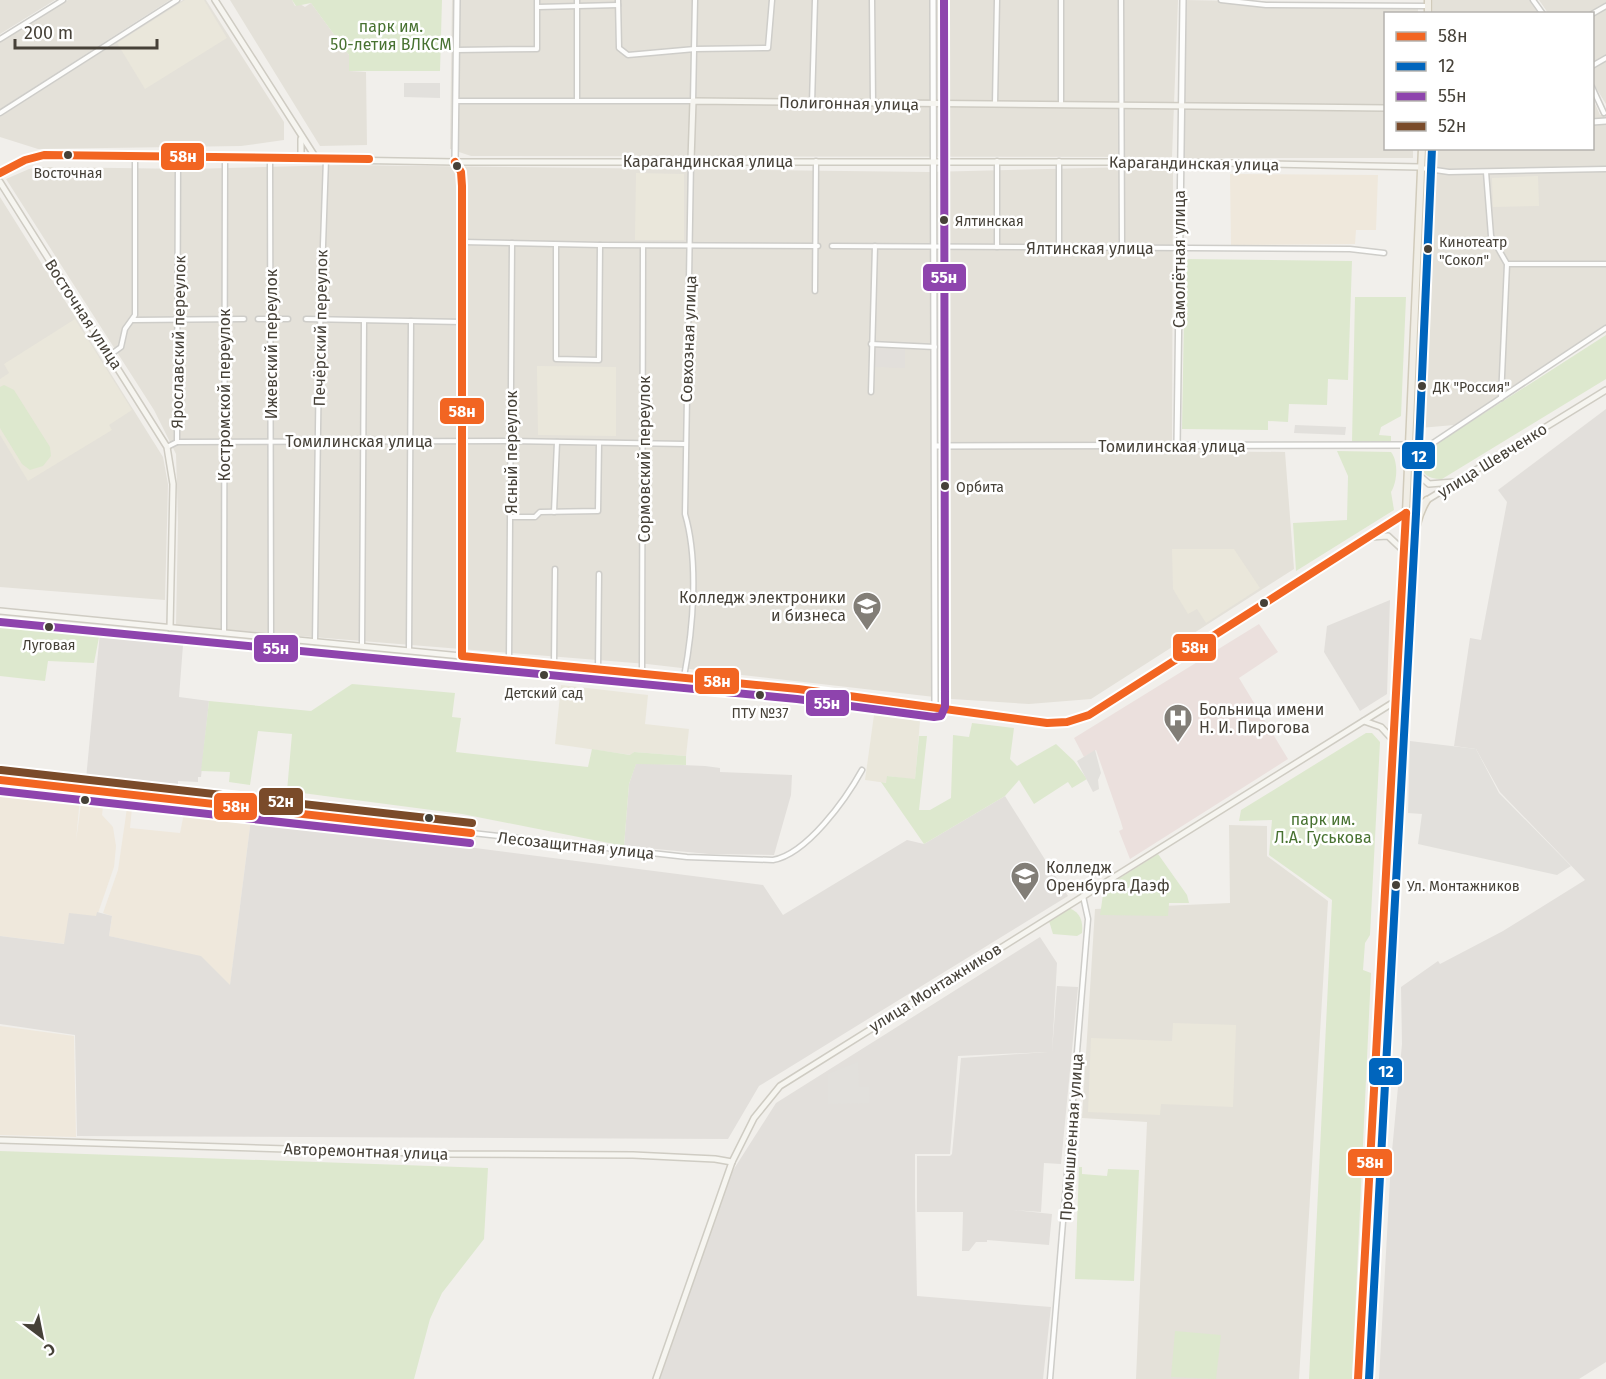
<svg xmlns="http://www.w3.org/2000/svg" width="1606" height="1379" viewBox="0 0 1606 1379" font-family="'Fira Sans',sans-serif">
	<rect width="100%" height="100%" fill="#f1efeb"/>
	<g fill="#e4e1d9">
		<polygon points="0,0 55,0 0,34"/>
		<polygon points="68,0 170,0 0,109 0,42"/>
		<polygon points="183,0 206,0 284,122 284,140 241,146 38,149 0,137 0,117"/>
		<polygon points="230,0 292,0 295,6 300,4 305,7 311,3 349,55 349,71 366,72 367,145 320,146"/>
		<polygon points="452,0 1178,0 1172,157 471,156 450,149"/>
		<polygon points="1185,0 1418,5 1418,13 1386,14 1386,148 1413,149 1413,158 1183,158"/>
		<polygon points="1433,0 1531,0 1541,13 1433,14"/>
		<polygon points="1539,0 1606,0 1606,104 1593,83 1592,14 1548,13"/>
		<polygon points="1593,99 1600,115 1606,115 1606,328 1454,425 1420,428 1428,149 1592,148"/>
		<polygon points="343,165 928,172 1173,166 1172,451 1285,452 1294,569 1091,699 1029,704 952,699 647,664 176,626 178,522 176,454 154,410 6,179 29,169 46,167 190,169"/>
		<polygon points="0,197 163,457 168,484 165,600 0,587"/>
		<polygon points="1229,825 1267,826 1267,856 1328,901 1299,1379 1136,1379 1147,1122 1082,1118 1095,909 1230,903"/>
	</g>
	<g fill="#efe8dc">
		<polygon points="1230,174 1378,175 1376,230 1356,230 1355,244 1231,245"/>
		<polygon points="0,788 80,797 76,841 81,804 103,806 102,815 113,827 116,846 114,867 97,916 65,944 0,936"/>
		<polygon points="127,808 132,808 130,828 180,833 184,813 251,819 230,986 153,946 109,936 112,916 103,913 118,870"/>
		<polygon points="0,1026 74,1036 76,1137 0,1135"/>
	</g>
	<g fill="#e2dfdb">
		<polygon points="874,348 905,349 905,368 873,367"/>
		<polygon points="1606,409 1606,1362 1579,1379 1379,1379 1391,1162 1402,1044 1401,987 1438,961 1440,964 1503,931 1585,880 1500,792 1476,749 1454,746 1470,638 1481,640 1507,502 1498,490"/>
		<polygon points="1390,600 1387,694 1360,711 1324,652 1327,626"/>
		<polygon points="100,632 159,638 159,642 167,643 168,638 179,640 183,645 179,697 209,701 201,777 198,777 198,782 178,781 178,784 86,779"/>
		<polygon points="636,763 705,766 720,768 720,772 792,775 791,795 774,855 709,854 624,846 629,784"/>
		<polygon points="1005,796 1068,896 759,1086 728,1139 77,1136 75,1035 0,1024 0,936 64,944 69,913 96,916 97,912 112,916 109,936 201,956 230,985 251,819 763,885 783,915 907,840 924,844"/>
		<polygon points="1040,937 1057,963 1052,1052 1057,986 1078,987 1061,1164 1044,1163 1041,1212 1013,1210 1052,1214 1049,1245 987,1240 987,1242 976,1242 969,1251 962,1251 963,1212 917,1212 917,1156 950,1156 952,1154 961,1058 1047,1052 958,1056 950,1154 915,1154 915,1197 917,1296 1051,1307 1043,1379 659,1379 732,1172 776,1103"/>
	</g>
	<g fill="#eae7db">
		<polygon points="185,0 204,0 227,38 145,89 117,43"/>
		<polygon points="636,173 684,174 684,240 635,240"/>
		<polygon points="1538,176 1539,206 1493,207 1492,178"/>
		<polygon points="75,319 132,410 109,425 112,430 28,481 0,435 0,379 9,373 4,364"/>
		<polygon points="537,366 616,367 616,436 538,435"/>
		<polygon points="1172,549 1234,549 1260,588 1206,623 1197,609 1188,614 1173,589"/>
		<polygon points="561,685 648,695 645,724 689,729 686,756 634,752 631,755 555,744"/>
		<polygon points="874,715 920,721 915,780 888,776 887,783 865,780"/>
		<polygon points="1173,1023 1236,1025 1233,1107 1161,1104 1160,1115 1088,1112 1091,1038 1172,1041"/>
	</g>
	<polygon fill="#ebe0dd" points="1259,624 1278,652 1239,678 1288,759 1130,859 1119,831 1123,829 1121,822 1096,750 1084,757 1074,738"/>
	<g fill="#dde8ce">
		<polygon points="292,0 442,0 440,71 349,71 349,55 311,3 296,6"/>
		<polygon points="1185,259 1352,261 1348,380 1328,379 1327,405 1289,404 1288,422 1268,421 1268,430 1182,429"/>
		<polygon points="1355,297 1406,297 1401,416 1381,427 1379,435 1391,436 1391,443 1352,442"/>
		<path d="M 1606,335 L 1606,379 L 1442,479 C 1425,479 1422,472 1416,457 Z"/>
		<polygon points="4,385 14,390 50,447 51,456 43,466 30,470 22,464 0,428 0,387"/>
		<path d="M 1337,451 L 1391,452 C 1399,462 1397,483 1391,492 L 1394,510 L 1296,571 L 1293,523 L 1347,520 L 1348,476 Z"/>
		<polygon points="0,618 101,627 94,663 48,661 45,681 0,676"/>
		<polygon points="352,684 455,693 452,717 461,718 456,752 588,767 592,749 630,755 634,752 686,756 686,765 636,764 629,784 624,846 462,814 287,791 292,734 258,731 250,785 229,782 230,772 201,771 209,701 311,711"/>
		<polygon points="972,723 1014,728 1010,759 1017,766 1056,744 1074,761 1087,779 1072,788 1068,782 1034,804 1019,780 1005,796 924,844 881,782 886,783 887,776 915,779 919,736 927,736 919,810 930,810 951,798 953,735 969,737"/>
		<polygon points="1366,733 1372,733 1380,742 1370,935 1365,943 1363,970 1371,973 1352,1379 1309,1379 1332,900 1269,855 1272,820 1239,821 1241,810"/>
		<polygon points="1158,854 1187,895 1189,903 1169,903 1168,916 1100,915 1104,888"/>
		<path d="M 1069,908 C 1081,913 1083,921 1082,933 L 1077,936 L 1053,934 L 1049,921 Z"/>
		<polygon points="0,1151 488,1168 484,1239 442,1293 430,1319 414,1379 0,1379"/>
		<polygon points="1079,1167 1082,1167 1082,1174 1107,1176 1108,1169 1139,1170 1134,1281 1075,1279"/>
		<polygon points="1175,1331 1221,1335 1216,1379 1171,1377"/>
	</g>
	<g fill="#e2e0dc">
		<polygon points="404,83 440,83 440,98 404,97"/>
		<polygon points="1295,425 1346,427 1345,435 1294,433"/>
		<polygon points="1410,741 1476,749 1499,793 1571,866 1557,875 1418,844 1422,814 1408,813"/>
		<polygon points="1095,750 1101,773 1098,780 1099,789 1093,792 1077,761"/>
		<polygon points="858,1062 859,1087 869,1087 870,1103 828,1104 828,1074"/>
	</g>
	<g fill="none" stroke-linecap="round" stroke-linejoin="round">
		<g stroke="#cecdc9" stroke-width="7">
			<g id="minor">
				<polyline points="577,0 577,100"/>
				<polyline points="618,0 619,48 628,55 695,49 768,48 772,0"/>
				<polyline points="872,0 873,103"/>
				<polyline points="1061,0 1061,104"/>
				<polyline points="1121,0 1122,248"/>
				<polyline points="1221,0 1266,5 1428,6"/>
				<polyline points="1533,0 1543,14"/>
				<polyline points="538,7 618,5"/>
				<polyline points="1592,14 1606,6"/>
				<polyline points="0,39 63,0"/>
				<polyline points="456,50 537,49 537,0"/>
				<polyline points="1592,66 1606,58"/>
				<polyline points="1592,87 1604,113"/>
				<polyline points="456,101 693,101 695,0"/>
				<polyline points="812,103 815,0"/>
				<polyline points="995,104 997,0"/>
				<polyline points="0,113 177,0"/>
				<polyline points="270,158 271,638"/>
				<polyline points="997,161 997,247"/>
				<polyline points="1059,161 1059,247"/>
				<polyline points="1421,168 1449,172 1606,169"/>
				<polyline points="1486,172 1491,236 1507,264 1501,398"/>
				<polyline points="463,242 600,245 818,246"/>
				<polyline points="556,245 556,359 599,360 600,245"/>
				<polyline points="832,246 1350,249 1384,253"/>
				<polyline points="1508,264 1606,264"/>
				<polyline points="815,291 816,161"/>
				<polyline points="258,319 288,319"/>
				<polyline points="306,319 462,322"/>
				<polyline points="133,320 244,319"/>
				<polyline points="871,344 935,347"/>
				<polyline points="110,355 121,347 125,329 135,315 135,157"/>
				<polyline points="871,392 875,246"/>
				<polyline points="177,442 510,441 685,444"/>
				<polyline points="167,447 177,442 178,157"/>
				<polyline points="1427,447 1606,328"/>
				<polyline points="554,512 557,442"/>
				<polyline points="512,517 535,517 540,512 598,511 599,443"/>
				<polyline points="224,633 225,157"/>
				<polyline points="315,642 319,359 326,159"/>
				<polyline points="362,646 364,321"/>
				<polyline points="409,651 411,321"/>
				<polyline points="509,660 512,243"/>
				<polyline points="554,664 555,569"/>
				<polyline points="598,669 599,574"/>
				<polyline points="642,673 643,246"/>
				<path d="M 684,677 C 693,629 699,562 685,514 L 691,161"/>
				<path d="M 0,780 L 687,857 L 773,860 C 807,854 846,799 862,770"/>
				<polyline points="1050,1379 1086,943 1088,919 1083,896"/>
			</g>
		</g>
		<g stroke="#cecdc9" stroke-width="8">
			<g id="tertiary">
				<polyline points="457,0 455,162 461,172 462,186 462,656"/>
				<polyline points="933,0 935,707"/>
				<polyline points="1592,122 1606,121"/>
				<polyline points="935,446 1408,445"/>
				<polyline points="1177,446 1183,0"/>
			</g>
		</g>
		<g stroke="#cfccc3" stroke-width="8">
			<g id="secondary">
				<polyline points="215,0 316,158"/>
				<polyline points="301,157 301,139"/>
				<polyline points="691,160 693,101 1386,108"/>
				<polyline points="0,173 25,160 51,155 455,162 1179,162 1420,167"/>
				<polyline points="0,182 167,447 173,484 170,628"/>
				<polyline points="1409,456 1421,477 1429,484 1454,482"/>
				<polyline points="1370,537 1388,536 1404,551"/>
				<polyline points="0,611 798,689 1047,723 1067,722 1089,715 1427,500 1606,390"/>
				<polyline points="1364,721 1381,727 1393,740"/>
				<polyline points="0,1140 450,1154 633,1155 715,1159 732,1162"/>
				<polyline points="656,1379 732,1162 754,1118 780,1086 1394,702"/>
			</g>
		</g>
		<g stroke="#d1cbbb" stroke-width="9">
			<g id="primary">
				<polyline points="1428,14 1428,0"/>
				<path d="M 1402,588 C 1416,559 1410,527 1427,500"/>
				<polyline points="1358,1379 1406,513 1422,148"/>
			</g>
		</g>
		<use href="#minor" stroke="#fdfdfc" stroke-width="4"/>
		<use href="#tertiary" stroke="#fdfdfc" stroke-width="5"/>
		<use href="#secondary" stroke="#f6f5f0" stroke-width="5"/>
		<use href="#primary" stroke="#f0ede5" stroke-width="6"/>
		<g stroke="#fff" stroke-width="12">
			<g id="bus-1">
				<polyline points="455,162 461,172 462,186 462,656 798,689 1047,723 1067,722 1089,715 1406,513"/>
				<polyline points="0,173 25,160 44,155 369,159"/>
				<polyline points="0,780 471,833"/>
				<polyline points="1358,1379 1406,513"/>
			</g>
		</g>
		<g stroke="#fff" stroke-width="12">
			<polyline id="bus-2" points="1369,1379 1416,514 1432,148"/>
		</g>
		<g stroke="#fff" stroke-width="12">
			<g id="bus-3">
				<polyline points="0,622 797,699 934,717 941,716 945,707 944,0"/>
				<polyline points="0,791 470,843"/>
			</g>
		</g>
		<g stroke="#fff" stroke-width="12">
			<polyline id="bus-4" points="1,770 472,823"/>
		</g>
		<use href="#bus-1" stroke="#f26522" stroke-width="8"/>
		<use href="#bus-2" stroke="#0065bd" stroke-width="8"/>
		<use href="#bus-3" stroke="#8e44ad" stroke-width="8"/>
		<use href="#bus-4" stroke="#7a4b2a" stroke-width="8"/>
	</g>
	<defs>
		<g id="university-pin" transform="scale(1.5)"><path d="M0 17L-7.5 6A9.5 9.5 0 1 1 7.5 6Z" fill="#827e77" stroke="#fff"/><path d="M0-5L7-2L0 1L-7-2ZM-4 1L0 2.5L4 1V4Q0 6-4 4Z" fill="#fff"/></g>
		<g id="hospital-pin" transform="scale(1.5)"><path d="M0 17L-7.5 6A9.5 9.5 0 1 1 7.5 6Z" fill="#827e77" stroke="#fff"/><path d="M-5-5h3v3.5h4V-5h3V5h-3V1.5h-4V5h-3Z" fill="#fff"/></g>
	</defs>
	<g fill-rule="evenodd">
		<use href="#university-pin" x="867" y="606"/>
		<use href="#hospital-pin" x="1178" y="718"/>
		<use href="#university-pin" x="1025" y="876"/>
	</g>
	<g fill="#464138" stroke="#fff" stroke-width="2">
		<circle cx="68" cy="155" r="5"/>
		<circle cx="457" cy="166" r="5"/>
		<circle cx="944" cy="220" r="5"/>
		<circle cx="1428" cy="249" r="5"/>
		<circle cx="1422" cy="386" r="5"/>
		<circle cx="945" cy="486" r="5"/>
		<circle cx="1264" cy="603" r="5"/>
		<circle cx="49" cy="627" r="5"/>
		<circle cx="544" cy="675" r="5"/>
		<circle cx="760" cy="695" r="5"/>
		<circle cx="85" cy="800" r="5"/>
		<circle cx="429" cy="818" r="5"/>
		<circle cx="1396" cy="885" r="5"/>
	</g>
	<g text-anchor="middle" stroke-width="5" stroke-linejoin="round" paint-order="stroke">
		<g font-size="14" fill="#464138" stroke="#fff" text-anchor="start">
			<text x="68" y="178" text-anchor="middle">Восточная</text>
			<text x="955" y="226">Ялтинская</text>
			<text x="1439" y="247">Кинотеатр<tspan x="1439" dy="18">"Сокол"</tspan></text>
			<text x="1433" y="392">ДК "Россия"</text>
			<text x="956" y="492">Орбита</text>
			<text x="49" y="650" text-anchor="middle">Луговая</text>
			<text x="544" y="698" text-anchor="middle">Детский сад</text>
			<text x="760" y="718" text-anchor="middle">ПТУ №37</text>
			<text x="1407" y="891">Ул. Монтажников</text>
		</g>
		<g font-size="16" fill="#487231" stroke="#fff">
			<text x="391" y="32">парк им.<tspan x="391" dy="18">50-летия ВЛКСМ</tspan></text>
			<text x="1323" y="825">парк им.<tspan x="1323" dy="18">Л.А. Гуськова</tspan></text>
		</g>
		<g font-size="16" fill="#464138" stroke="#fff">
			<text transform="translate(849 103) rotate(1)" y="6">Полигонная улица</text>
			<text x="708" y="167">Карагандинская улица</text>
			<text transform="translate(1194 163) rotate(1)" y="6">Карагандинская улица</text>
			<text x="1090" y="254">Ялтинская улица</text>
			<text transform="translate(1179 259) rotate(-90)" y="6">Самолётная улица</text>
			<text transform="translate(84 314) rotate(57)" y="6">Восточная улица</text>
			<text transform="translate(320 328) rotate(-89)" y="6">Печёрский переулок</text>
			<text transform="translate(688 339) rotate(-88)" y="6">Совхозная улица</text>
			<text transform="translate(178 342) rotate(-89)" y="6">Ярославский переулок</text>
			<text transform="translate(271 344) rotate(-90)" y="6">Ижевский переулок</text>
			<text transform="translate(224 395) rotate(-90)" y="6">Костромской переулок</text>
			<text x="359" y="447">Томилинская улица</text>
			<text x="1172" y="452">Томилинская улица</text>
			<text transform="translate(511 452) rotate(-90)" y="6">Ясный переулок</text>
			<text transform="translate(644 459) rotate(-90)" y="6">Сормовский переулок</text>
			<text transform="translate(1492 460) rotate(-32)" y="6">улица Шевченко</text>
			<text transform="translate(576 845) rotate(6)" y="6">Лесозащитная улица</text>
			<text transform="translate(935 987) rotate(-32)" y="6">улица Монтажников</text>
			<text transform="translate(1071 1137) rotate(-86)" y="6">Промышленная улица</text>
			<text transform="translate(366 1151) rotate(2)" y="6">Авторемонтная улица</text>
		</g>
		<g font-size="16" fill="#464138" stroke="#fff" text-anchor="start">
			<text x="846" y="603" text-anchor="end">Колледж электроники<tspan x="846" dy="18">и бизнеса</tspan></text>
			<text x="1199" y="715">Больница имени<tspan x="1199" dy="18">Н. И. Пирогова</tspan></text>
			<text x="1046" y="873">Колледж<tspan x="1046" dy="18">Оренбурга Даэф</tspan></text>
		</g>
	</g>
	<g stroke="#fff" stroke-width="2">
		<rect x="160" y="142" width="45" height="29" rx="6" fill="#f26522"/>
		<rect x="922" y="263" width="45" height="29" rx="6" fill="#8e44ad"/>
		<rect x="439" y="397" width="46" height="28" rx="6" fill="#f26522"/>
		<rect x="1401" y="441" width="35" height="29" rx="6" fill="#0065bd"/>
		<rect x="1172" y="633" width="45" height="29" rx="6" fill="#f26522"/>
		<rect x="253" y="634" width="46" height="29" rx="6" fill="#8e44ad"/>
		<rect x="694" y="667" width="46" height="28" rx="6" fill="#f26522"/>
		<rect x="805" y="689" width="45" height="28" rx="6" fill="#8e44ad"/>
		<rect x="258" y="787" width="46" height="29" rx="6" fill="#7a4b2a"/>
		<rect x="213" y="792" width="45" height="29" rx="6" fill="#f26522"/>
		<rect x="1368" y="1057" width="35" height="29" rx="6" fill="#0065bd"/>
		<rect x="1347" y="1148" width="46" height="29" rx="6" fill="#f26522"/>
	</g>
	<g font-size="16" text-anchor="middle" font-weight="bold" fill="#fff">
		<text x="183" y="162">58н</text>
		<text x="944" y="283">55н</text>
		<text x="462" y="417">58н</text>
		<text x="1419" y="462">12</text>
		<text x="1195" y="653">58н</text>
		<text x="276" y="654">55н</text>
		<text x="717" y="687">58н</text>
		<text x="827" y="709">55н</text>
		<text x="281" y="807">52н</text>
		<text x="236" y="812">58н</text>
		<text x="1386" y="1077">12</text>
		<text x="1370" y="1168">58н</text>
	</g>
	<rect x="1384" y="12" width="210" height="138" fill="#ffffff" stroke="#b5b3af" stroke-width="1.5"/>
	<rect x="1396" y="32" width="30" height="9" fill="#f26522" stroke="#b5b3af" stroke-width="1.5"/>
	<text x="1438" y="42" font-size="18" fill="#464138">58н</text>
	<rect x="1396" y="62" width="30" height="9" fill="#0065bd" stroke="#b5b3af" stroke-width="1.5"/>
	<text x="1438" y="72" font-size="18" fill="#464138">12</text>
	<rect x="1396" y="92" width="30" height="9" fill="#8e44ad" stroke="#b5b3af" stroke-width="1.5"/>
	<text x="1438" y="102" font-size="18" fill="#464138">55н</text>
	<rect x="1396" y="122" width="30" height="9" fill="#7a4b2a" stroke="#b5b3af" stroke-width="1.5"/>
	<text x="1438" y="132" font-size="18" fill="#464138">52н</text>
	<g transform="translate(42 1337) rotate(148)" stroke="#ffffff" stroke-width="4.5" paint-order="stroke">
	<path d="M0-4.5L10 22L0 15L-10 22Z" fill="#464138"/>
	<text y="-9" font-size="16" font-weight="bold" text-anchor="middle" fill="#464138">С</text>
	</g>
	<path d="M15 39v9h142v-9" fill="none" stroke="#464138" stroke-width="3"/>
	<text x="24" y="39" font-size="18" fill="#464138" stroke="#ffffff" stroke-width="4.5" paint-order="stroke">200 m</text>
</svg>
